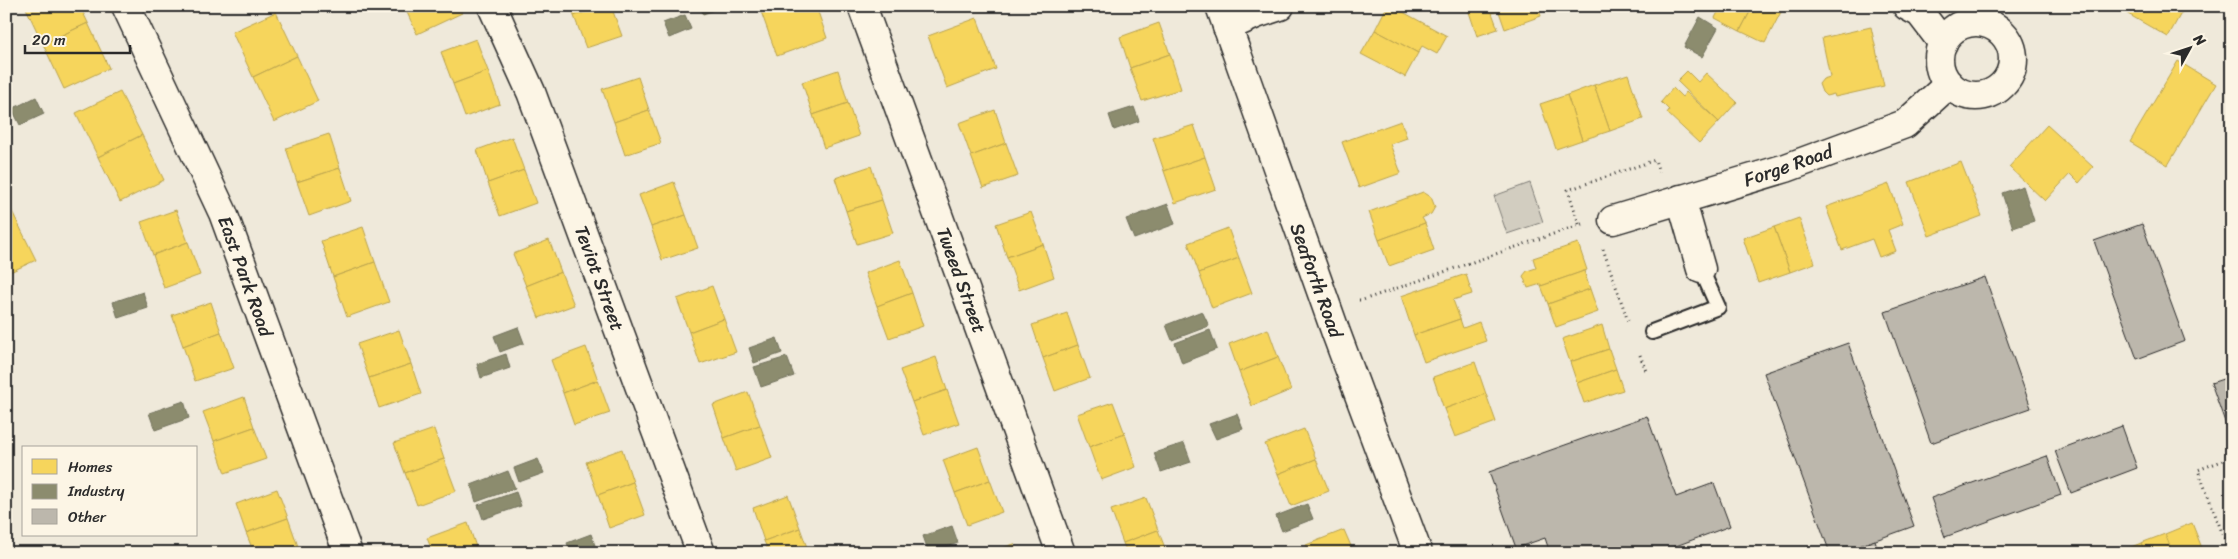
<svg xmlns="http://www.w3.org/2000/svg" width="2238" height="559" viewBox="0 0 2238 559" font-family="Sriracha,sans-serif">
	<rect width="100%" height="100%" fill="#efe9da"/>
	<filter id="ink" filterUnits="userSpaceOnUse"><feTurbulence type="fractalNoise" baseFrequency=".02" numOctaves="2"/><feDisplacementMap in="SourceGraphic" scale="10" xChannelSelector="R" yChannelSelector="G"/><feConvolveMatrix kernelMatrix="1 2 1 2 8 2 1 2 1" color-interpolation-filters="sRGB"/></filter>
	<g filter="url(#ink)">
		<polygon fill="#d2cdc0" stroke="#7e7c76" points="1530,183 1543,222 1507,234 1494,196"/>
		<g fill="#f6d55c" stroke="#b9a24d">
			<polygon points="25,6 80,6 88,23 43,44"/>
			<polygon points="404,6 458,6 462,13 417,34"/>
			<polygon points="571,6 602,6 574,16"/>
			<polygon points="602,6 611,6 622,36 586,48 574,16"/>
			<polygon points="759,6 816,6 827,38 777,56"/>
			<polygon points="1387,6 1392,6 1447,36 1437,54 1422,46 1418,53 1375,30"/>
			<polygon points="1467,6 1497,6 1499,11 1492,13 1498,29 1477,36"/>
			<polygon points="1497,6 1538,6 1541,16 1505,29"/>
			<polygon points="1721,6 1753,6 1740,31 1715,18"/>
			<polygon points="1753,6 1784,6 1765,43 1740,31"/>
			<polygon points="2114,6 2185,6 2168,37"/>
			<polygon points="276,12 297,56 253,77 232,32"/>
			<polygon points="977,18 996,69 947,88 928,36"/>
			<polygon points="88,23 109,68 64,89 43,44"/>
			<polygon points="1159,23 1170,54 1130,68 1120,37"/>
			<polygon points="1871,27 1884,86 1835,97 1834,94 1826,96 1822,92 1819,84 1823,79 1830,77 1822,38"/>
			<polygon points="1375,30 1418,53 1405,77 1361,54"/>
			<polygon points="476,39 488,71 453,84 441,52"/>
			<polygon points="1170,54 1181,89 1142,101 1130,68"/>
			<polygon points="297,56 318,101 274,122 253,77"/>
			<polygon points="2178,61 2216,84 2168,165 2130,142"/>
			<polygon points="838,70 848,103 813,115 802,82"/>
			<polygon points="488,71 500,104 465,117 453,84"/>
			<polygon points="1687,71 1698,82 1706,73 1737,102 1719,122 1677,81"/>
			<polygon points="1628,74 1643,119 1610,131 1594,85"/>
			<polygon points="638,77 649,110 614,122 602,89"/>
			<polygon points="1594,85 1610,131 1582,140 1567,95"/>
			<polygon points="1673,88 1682,97 1686,92 1719,122 1699,143 1667,113 1669,110 1661,102"/>
			<polygon points="120,92 142,135 98,157 76,113"/>
			<polygon points="1567,95 1582,140 1556,149 1540,104"/>
			<polygon points="848,103 859,136 824,148 813,115"/>
			<polygon points="649,110 661,143 625,155 614,122"/>
			<polygon points="995,110 1006,143 971,156 959,123"/>
			<polygon points="1401,121 1407,138 1390,144 1401,173 1359,188 1342,142"/>
			<polygon points="1194,125 1205,157 1164,171 1153,138"/>
			<polygon points="2047,125 2093,167 2079,183 2070,174 2045,201 2009,167"/>
			<polygon points="329,134 340,168 297,182 286,148"/>
			<polygon points="142,135 164,180 120,202 98,157"/>
			<polygon points="512,137 524,170 488,183 477,150"/>
			<polygon points="1006,143 1018,176 983,188 971,156"/>
			<polygon points="1205,157 1216,189 1175,203 1164,171"/>
			<polygon points="1961,162 1982,216 1929,236 1909,182"/>
			<polygon points="871,166 882,200 846,211 835,178"/>
			<polygon points="340,168 351,201 309,216 297,182"/>
			<polygon points="524,170 536,203 500,216 488,183"/>
			<polygon points="674,182 686,215 651,227 639,195"/>
			<polygon points="1889,184 1903,224 1888,230 1896,251 1879,257 1872,239 1842,250 1826,207"/>
			<polygon points="1423,192 1431,197 1435,207 1431,214 1422,218 1425,223 1379,240 1369,212"/>
			<polygon points="6,199 36,260 6,274"/>
			<polygon points="882,200 893,233 857,244 846,211"/>
			<polygon points="176,210 188,242 153,255 141,222"/>
			<polygon points="1031,212 1043,244 1007,257 996,224"/>
			<polygon points="686,215 698,248 662,260 651,227"/>
			<polygon points="1799,218 1815,263 1790,272 1774,227"/>
			<polygon points="1425,223 1434,250 1389,266 1379,240"/>
			<polygon points="363,227 375,262 333,277 321,241"/>
			<polygon points="1774,227 1790,272 1758,283 1743,238"/>
			<polygon points="1228,228 1239,258 1199,273 1188,243"/>
			<polygon points="549,240 561,272 526,286 513,254"/>
			<polygon points="188,242 200,275 164,288 153,255"/>
			<polygon points="1578,243 1587,270 1541,286 1541,284 1528,288 1523,276 1527,271 1536,268 1533,258"/>
			<polygon points="1043,244 1054,277 1019,290 1007,257"/>
			<polygon points="1239,258 1252,293 1212,308 1199,273"/>
			<polygon points="900,260 912,293 877,306 865,273"/>
			<polygon points="375,262 389,302 347,317 333,277"/>
			<polygon points="1584,271 1590,289 1548,304 1541,286"/>
			<polygon points="561,272 574,305 539,318 526,286"/>
			<polygon points="1466,274 1472,294 1453,300 1460,319 1414,335 1401,296"/>
			<polygon points="712,286 724,319 689,332 677,299"/>
			<polygon points="1590,289 1598,312 1556,327 1548,304"/>
			<polygon points="912,293 923,326 889,338 877,306"/>
			<polygon points="211,302 221,332 183,346 172,315"/>
			<polygon points="1067,313 1078,345 1043,358 1032,325"/>
			<polygon points="724,319 736,352 700,364 689,332"/>
			<polygon points="1460,319 1463,328 1479,322 1486,341 1424,362 1414,335"/>
			<polygon points="1602,325 1609,349 1570,362 1562,339"/>
			<polygon points="1268,329 1278,357 1239,372 1229,344"/>
			<polygon points="399,330 411,364 369,378 357,344"/>
			<polygon points="221,332 234,368 195,381 183,346"/>
			<polygon points="1078,345 1090,378 1055,391 1043,358"/>
			<polygon points="586,347 598,380 563,393 551,360"/>
			<polygon points="1609,349 1616,369 1577,383 1570,362"/>
			<polygon points="936,357 947,390 912,402 900,370"/>
			<polygon points="1278,357 1291,390 1252,406 1239,372"/>
			<polygon points="1475,362 1486,394 1444,409 1433,377"/>
			<polygon points="411,364 421,394 379,408 369,378"/>
			<polygon points="1616,369 1623,390 1584,403 1577,383"/>
			<polygon points="598,380 610,413 574,425 563,393"/>
			<polygon points="947,390 959,423 924,435 912,402"/>
			<polygon points="748,392 760,425 724,438 713,405"/>
			<polygon points="1486,394 1496,422 1455,437 1444,409"/>
			<polygon points="244,397 254,427 214,441 203,412"/>
			<polygon points="1113,402 1125,434 1089,447 1077,414"/>
			<polygon points="760,425 772,458 736,471 724,438"/>
			<polygon points="254,427 266,459 225,473 214,441"/>
			<polygon points="434,429 444,459 405,473 394,443"/>
			<polygon points="1304,429 1316,459 1278,474 1265,444"/>
			<polygon points="1125,434 1136,467 1101,480 1089,447"/>
			<polygon points="978,447 990,480 955,493 943,460"/>
			<polygon points="622,449 633,482 598,495 586,462"/>
			<polygon points="444,459 456,491 417,505 405,473"/>
			<polygon points="1316,459 1329,491 1291,506 1278,474"/>
			<polygon points="990,480 1002,512 967,525 955,493"/>
			<polygon points="633,482 645,515 609,528 598,495"/>
			<polygon points="277,489 288,518 246,533 236,504"/>
			<polygon points="788,495 800,528 764,541 753,508"/>
			<polygon points="1146,498 1158,530 1123,543 1111,510"/>
			<polygon points="288,518 300,552 254,553 246,533"/>
			<polygon points="468,523 478,553 433,553 427,538"/>
			<polygon points="2192,523 2204,553 2173,553 2165,534"/>
			<polygon points="800,528 809,553 769,553 764,541"/>
			<polygon points="1158,530 1167,553 1127,553 1123,543"/>
			<polygon points="1344,530 1354,553 1309,553 1306,545"/>
			<polygon points="2165,534 2173,553 2145,553 2141,543"/>
			<polygon points="2141,543 2145,553 2117,553"/>
			<polygon points="1014,544 1017,553 989,553"/>
		</g>
		<g fill="#8c8c6e" stroke="#6f6f5a">
			<polygon points="700,6 725,6 703,14"/>
			<polygon points="685,15 691,29 669,38 663,23"/>
			<polygon points="1700,17 1718,28 1702,57 1684,47"/>
			<polygon points="36,97 44,114 20,125 12,109"/>
			<polygon points="1134,107 1139,121 1114,130 1109,115"/>
			<polygon points="2023,186 2034,221 2013,228 2002,193"/>
			<polygon points="1168,204 1175,224 1134,239 1126,219"/>
			<polygon points="143,292 148,308 118,318 113,302"/>
			<polygon points="1202,311 1209,326 1172,340 1166,325"/>
			<polygon points="518,327 524,343 500,352 494,336"/>
			<polygon points="1210,330 1217,349 1182,363 1175,343"/>
			<polygon points="777,338 782,353 754,363 749,348"/>
			<polygon points="506,354 510,368 481,378 477,364"/>
			<polygon points="787,357 794,376 761,387 754,367"/>
			<polygon points="184,401 189,418 155,430 149,413"/>
			<polygon points="1237,414 1243,429 1216,439 1209,424"/>
			<polygon points="1184,443 1191,462 1161,472 1154,453"/>
			<polygon points="538,459 544,473 519,482 514,468"/>
			<polygon points="508,471 515,488 476,502 471,485"/>
			<polygon points="516,492 521,506 483,519 478,505"/>
			<polygon points="1307,504 1313,519 1282,531 1276,516"/>
			<polygon points="952,526 958,543 929,553 923,536"/>
			<polygon points="591,534 596,548 582,553 571,553 567,543"/>
		</g>
		<g fill="#bcb7ac" stroke="#2b2b2b">
			<polygon points="2142,224 2185,341 2137,359 2094,241"/>
			<polygon points="1985,277 2031,408 1931,443 1885,312"/>
			<polygon points="1848,343 1914,526 1840,553 1830,553 1764,373"/>
			<polygon points="2232,376 2232,431 2229,433 2211,383"/>
			<polygon points="1647,416 1676,497 1714,483 1730,526 1657,553 1550,553 1545,538 1516,548 1489,472"/>
			<polygon points="2122,426 2137,468 2071,493 2055,451"/>
			<polygon points="2047,456 2061,495 1945,537 1931,498"/>
			<polygon points="1875,540 1879,553 1840,553"/>
		</g>
		<g fill="none" stroke-linecap="round" stroke-linejoin="round">
			<g stroke="#2b2b2b" stroke-width="18">
				<polyline id="lane" points="1652,332 1718,307 1701,269"/>
			</g>
			<g stroke="#2b2b2b" stroke-width="31">
				<g id="street">
					<polyline points="126,6 223,213 348,553"/>
					<polyline points="492,6 531,92 701,553"/>
					<polyline points="862,6 1061,553"/>
					<polyline points="1220,6 1336,333 1418,553"/>
					<polyline points="1907,6 1920,13 1943,43"/>
					<circle cx="1976" cy="59" r="37"/>
					<polyline points="1227,27 1256,14 1280,6"/>
					<polyline points="1681,199 1701,269"/>
					<polyline points="1613,220 1786,168 1905,124 1949,84"/>
				</g>
			</g>
			<g stroke="#2b2b2b" stroke-width="3" stroke-dasharray="1 4" stroke-linecap="butt">
				<polyline points="1579,224 1568,190 1655,160 1659,172"/>
				<polyline points="1603,249 1628,321"/>
				<polyline points="1359,300 1363,300 1582,224"/>
				<polyline points="1640,355 1646,371"/>
				<polyline points="2230,553 2198,470 2232,457"/>
			</g>
			<use href="#lane" stroke="#fcf5e5" stroke-width="14"/>
			<use href="#street" stroke="#fcf5e5" stroke-width="28"/>
		</g>
	</g>
	<g text-anchor="middle" stroke-width="5" stroke-linejoin="round" paint-order="stroke">
		<g font-size="19" fill="#2b2b2b" stroke="#fcf5e5">
			<text transform="translate(1788 165) rotate(-19)" y="7">Forge Road</text>
			<text transform="translate(246 276) rotate(70)" y="7">East Park Road</text>
			<text transform="translate(600 278) rotate(70)" y="7">Teviot Street</text>
			<text transform="translate(962 280) rotate(70)" y="7">Tweed Street</text>
			<text transform="translate(1317 280) rotate(70)" y="7">Seaforth Road</text>
		</g>
	</g>
	<rect width="2238" height="559" fill="none" stroke="#fcf5e5" stroke-width="25"/>
	<rect x="12" y="12" width="2213" height="534" fill="none" stroke="#2b2b2b" stroke-width="2" filter="url(#ink)"/>
	<rect x="22" y="446" width="175" height="90" fill="#fcf5e5" stroke="#a8a49b"/>
	<rect x="32" y="459" width="25" height="15" fill="#f6d55c" stroke="#a8a49b"/>
	<text x="68" y="472" font-size="15" fill="#2b2b2b">Homes</text>
	<rect x="32" y="484" width="25" height="15" fill="#8c8c6e" stroke="#a8a49b"/>
	<text x="68" y="496" font-size="15" fill="#2b2b2b">Industry</text>
	<rect x="32" y="509" width="25" height="15" fill="#bcb7ac" stroke="#a8a49b"/>
	<text x="68" y="522" font-size="15" fill="#2b2b2b">Other</text>
	<g transform="translate(2190 48) rotate(50)" stroke="#fcf5e5" stroke-width="4" paint-order="stroke">
	<path d="M0-4L9 19L0 12L-9 19Z" fill="#2b2b2b"/>
	<text y="-8" font-size="14" font-weight="bold" text-anchor="middle" fill="#2b2b2b">N</text>
	</g>
	<path d="M25 45v8h105v-8" fill="none" stroke="#2b2b2b" stroke-width="2.5"/>
	<text x="32" y="45" font-size="15" fill="#2b2b2b" stroke="#fcf5e5" stroke-width="4" paint-order="stroke">20 m</text>
</svg>
